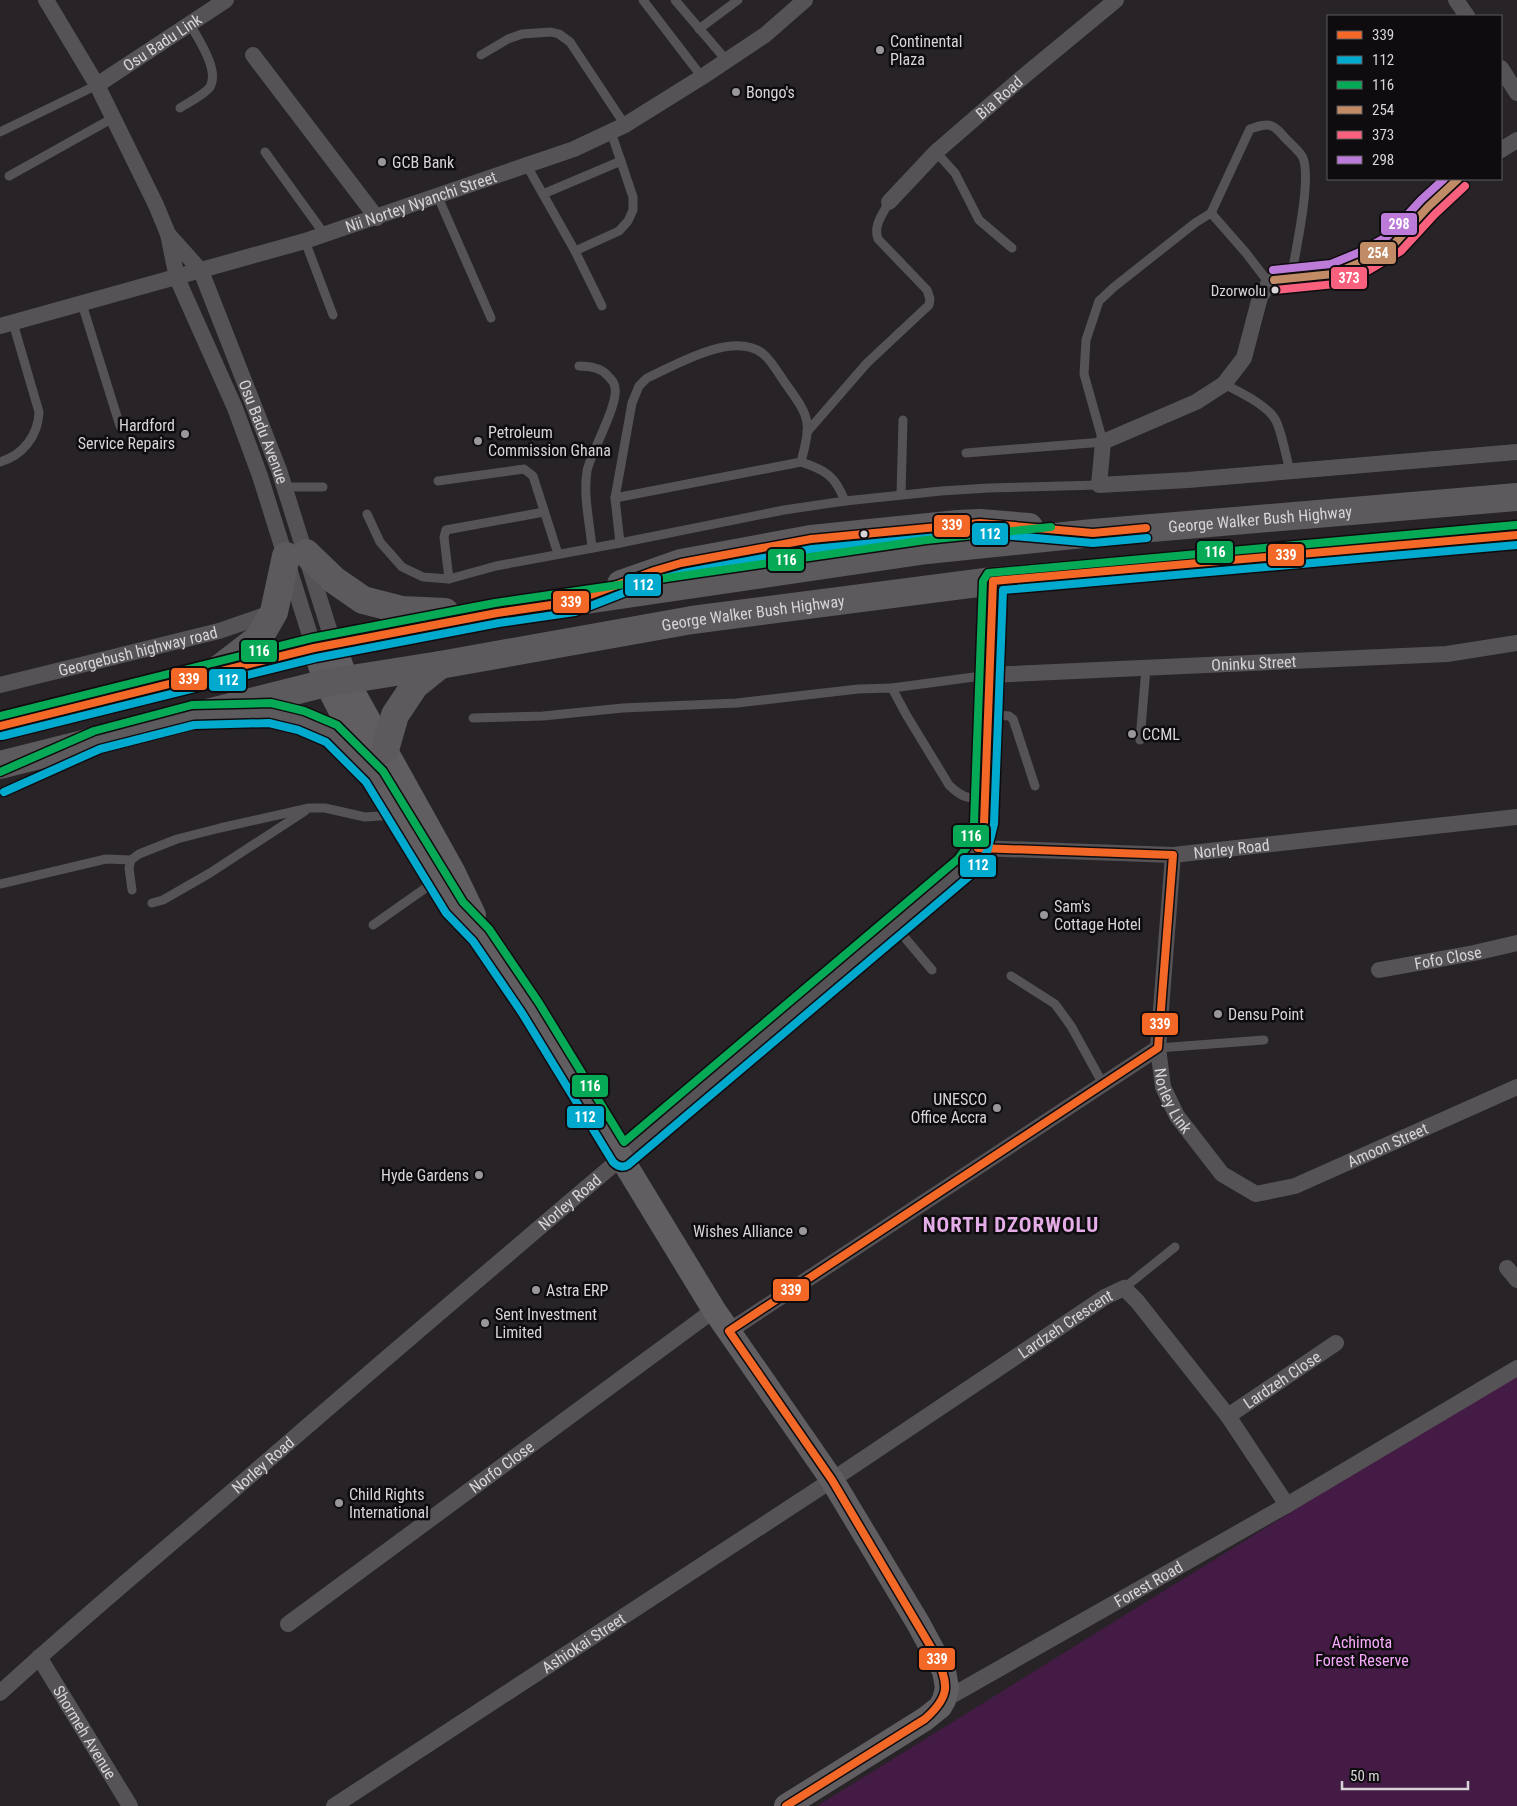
<svg xmlns="http://www.w3.org/2000/svg" width="1517" height="1806" viewBox="0 0 1517 1806" font-family="'Roboto Condensed',sans-serif">
	<rect width="100%" height="100%" fill="#272327"/>
	<polygon fill="#431b45" points="1517,1372 1517,1806 817,1806"/>
	<g fill="none" stroke-linecap="round" stroke-linejoin="round">
		<g stroke="#565356" stroke-width="9">
			<polyline points="643,0 702,77"/>
			<polyline points="675,0 727,61"/>
			<polyline points="699,29 738,0"/>
			<polyline points="481,55 508,39 522,34 551,32 559,34 570,42 625,125"/>
			<path d="M 180,108 C 189,102 204,95 210,87 C 220,70 198,39 190,24"/>
			<polyline points="0,132 97,85"/>
			<polyline points="265,152 325,235"/>
			<polyline points="936,152 955,173 979,220 1012,248"/>
			<polyline points="527,166 575,251 602,306"/>
			<polyline points="9,176 113,118"/>
			<polyline points="543,194 621,161"/>
			<polyline points="438,197 491,318"/>
			<path d="M 1211,213 L 1250,129 C 1270,122 1272,123 1286,139 C 1291,144 1298,150 1302,156 C 1313,174 1295,254 1291,278"/>
			<polyline points="305,241 333,315"/>
			<polyline points="575,251 619,231 628,221 633,210 633,197 611,132"/>
			<polyline points="82,304 120,426"/>
			<path d="M 579,366 C 589,366 600,367 607,375 C 610,378 613,381 614,384 C 622,400 591,451 587,471 C 583,496 590,524 592,548"/>
			<path d="M 1224,384 C 1239,392 1268,405 1276,421 C 1282,433 1286,457 1290,471"/>
			<path d="M 807,432 L 867,363 L 929,305 L 930,299 L 927,290 L 878,239 C 873,225 883,214 889,202"/>
			<polyline points="966,453 1103,442 1084,374 1086,340 1099,301 1114,287 1195,223 1211,213 1246,253 1269,283"/>
			<path d="M 0,462 C 23,455 38,436 39,412 L 13,323"/>
			<polyline points="438,481 524,469 533,476 558,554"/>
			<polyline points="284,487 323,487"/>
			<polyline points="901,494 903,420"/>
			<path d="M 615,498 L 801,462 C 826,470 835,476 845,501"/>
			<polyline points="367,514 380,542 402,567 423,577 449,579 496,566 620,543 784,510 845,501 941,491 989,488 1099,485"/>
			<path d="M 620,543 L 615,498 L 632,403 L 639,386 L 647,378 C 676,365 732,331 762,353 C 771,359 781,378 788,387 C 811,419 811,423 801,462"/>
			<polyline points="449,579 444,537 446,530 544,512"/>
			<polyline points="892,688 989,675"/>
			<polyline points="988,714 1009,716 1013,719 1035,786"/>
			<path d="M 473,718 L 543,716 L 623,708 L 737,703 L 858,689 L 892,688 L 907,716 L 949,785 C 962,798 968,798 985,800"/>
			<polyline points="1140,740 1146,668"/>
			<polyline points="0,884 106,859 131,860"/>
			<polyline points="132,890 129,868 131,860 139,854 177,839 220,828 309,808 325,808 365,817 395,815"/>
			<polyline points="152,903 163,900 210,873 305,811"/>
			<polyline points="373,925 437,880"/>
			<polyline points="895,926 932,970"/>
			<polyline points="1011,976 1055,1004 1071,1026 1103,1084"/>
			<polyline points="1158,1048 1264,1040"/>
			<polyline points="1124,1288 1175,1247"/>
		</g>
		<g stroke="#565356" stroke-width="16">
			<polyline points="46,0 97,85 156,205 168,234 177,278 235,408 260,476 314,648"/>
			<polyline points="1456,0 1467,16"/>
			<polyline points="253,55 377,218"/>
			<polyline points="1501,68 1517,93"/>
			<path id="s1" d="M 97,85 L 226,0"/>
			<polyline points="1501,150 1517,140"/>
			<polyline points="1458,179 1428,207 1394,244 1364,261 1333,274 1291,278 1274,280 1269,283 1260,297 1244,358 1224,384 1196,402 1103,442 1099,485 1188,480 1517,452"/>
			<path id="s2" d="M 889,202 L 936,152 L 1018,81 L 1116,0"/>
			<path id="s3" d="M 168,234 L 201,271 L 279,470 L 334,645"/>
			<path id="s4" d="M 0,326 L 305,241 L 574,149 L 625,125 L 702,77 L 765,35 L 805,0"/>
			<path id="s5" d="M 989,675 L 1447,654 L 1517,643"/>
			<path id="s6" d="M 0,685 L 219,631 L 274,612"/>
			<path id="s7" d="M 978,848 L 1173,855 L 1517,817"/>
			<path id="s8" d="M 1173,855 L 1158,1048 L 1163,1087 L 1177,1116 L 1222,1174 L 1256,1194 L 1295,1186 L 1517,1087"/>
			<path id="s9" d="M 1379,970 L 1474,953 L 1517,943"/>
			<polyline points="1507,1268 1517,1280"/>
			<polyline points="729,1331 1158,1048"/>
			<path id="s10" d="M 1228,1416 L 1336,1343"/>
			<path id="s11" d="M 288,1624 L 714,1310"/>
			<path id="s12" d="M 39,1657 L 130,1806"/>
			<path id="s13" d="M 0,1693 C 81,1618 167,1548 251,1475 C 487,1270 727,1069 966,866 L 978,848 L 984,824 L 993,581"/>
			<path id="s14" d="M 944,1700 L 1287,1505 L 1517,1368"/>
			<path id="s15" d="M 334,1806 L 832,1480 L 1105,1297 L 1124,1288 L 1137,1301 L 1228,1416 L 1287,1505"/>
		</g>
		<g stroke="#605e60" stroke-width="24">
			<polyline points="334,645 346,679 453,871 474,915"/>
			<polyline points="314,648 326,683 374,776 455,908 481,935 530,1008 714,1310 832,1480 918,1623 944,1671 947,1688 944,1700 940,1707 925,1719 786,1806"/>
		</g>
		<g stroke="#5d5a5d" stroke-width="28">
			<polyline points="306,553 334,580 363,600 402,610 445,612"/>
			<polyline points="621,584 681,563 811,539 958,524 980,523 1029,527"/>
			<polyline points="220,668 259,638 274,612 286,556"/>
			<polyline points="240,714 270,713 301,720 332,734 374,776"/>
			<path id="s16" d="M 0,726 L 314,648 L 497,613 L 927,550 L 1093,533 L 1517,497"/>
			<polyline points="385,750 395,715 415,685 440,665"/>
			<path id="s17" d="M 0,765 L 326,683 L 440,665 L 692,620 L 993,581 L 1517,535"/>
		</g>
		<g stroke="#0f0c0f" stroke-width="11">
			<g id="bus-1">
				<polyline points="0,726 314,648 497,613 572,602 654,571 681,563 811,539 980,523 1093,533 1146,528"/>
				<path d="M 786,1806 L 925,1719 C 951,1696 949,1684 935,1654 L 832,1480 L 729,1331 L 1158,1048 L 1173,855 L 978,848 L 984,824 L 993,581 L 1517,535"/>
			</g>
		</g>
		<g stroke="#0f0c0f" stroke-width="11">
			<g id="bus-2">
				<polyline points="2,736 316,658 499,623 575,612 657,580 683,573 812,549 980,533 1093,543 1147,538"/>
				<path d="M 4,792 L 100,749 L 194,725 L 269,723 L 298,730 L 326,742 L 366,782 L 446,913 L 473,941 L 522,1013 L 613,1162 C 618,1167 623,1168 628,1165 L 972,874 L 987,852 L 994,824 L 1003,590 L 1517,545"/>
			</g>
		</g>
		<g stroke="#0f0c0f" stroke-width="11">
			<g id="bus-3">
				<polyline points="0,716 312,638 495,603 926,540 1051,527"/>
				<polyline points="0,772 94,731 192,705 271,703 304,711 337,725 383,771 463,902 489,929 539,1003 624,1142 958,859 969,844 974,823 983,581 988,573 1516,525"/>
			</g>
		</g>
		<g stroke="#0f0c0f" stroke-width="11">
			<polyline id="bus-4" points="1274,280 1333,274 1364,261 1394,244 1428,207 1458,179"/>
		</g>
		<g stroke="#0f0c0f" stroke-width="11">
			<polyline id="bus-5" points="1275,290 1335,284 1369,270 1401,251 1435,214 1465,186"/>
		</g>
		<g stroke="#0f0c0f" stroke-width="11">
			<polyline id="bus-6" points="1273,270 1331,264 1360,252 1388,236 1421,200 1444,179"/>
		</g>
		<use href="#bus-1" stroke="#f36827" stroke-width="8"/>
		<use href="#bus-2" stroke="#00a9ce" stroke-width="8"/>
		<use href="#bus-3" stroke="#06aa56" stroke-width="8"/>
		<use href="#bus-4" stroke="#c18c65" stroke-width="8"/>
		<use href="#bus-5" stroke="#f8607d" stroke-width="8"/>
		<use href="#bus-6" stroke="#bd7bd9" stroke-width="8"/>
	</g>
	<g fill="#9a969a" stroke="#0f0c0f" stroke-width="2">
		<circle cx="880" cy="50" r="5"/>
		<circle cx="736" cy="92" r="5"/>
		<circle cx="382" cy="162" r="5"/>
		<circle cx="185" cy="434" r="5"/>
		<circle cx="478" cy="441" r="5"/>
		<circle cx="1132" cy="734" r="5"/>
		<circle cx="1044" cy="915" r="5"/>
		<circle cx="1218" cy="1014" r="5"/>
		<circle cx="997" cy="1108" r="5"/>
		<circle cx="479" cy="1175" r="5"/>
		<circle cx="803" cy="1231" r="5"/>
		<circle cx="536" cy="1290" r="5"/>
		<circle cx="485" cy="1323" r="5"/>
		<circle cx="339" cy="1503" r="5"/>
	</g>
	<g fill="#d8d4d8" stroke="#0f0c0f" stroke-width="2">
		<circle cx="1275" cy="290" r="4.5"/>
		<circle cx="864" cy="534" r="4.5"/>
	</g>
	<g text-anchor="middle" stroke-width="5" stroke-linejoin="round" paint-order="stroke">
		<g font-size="15" fill="#d8d4d8" stroke="#0f0c0f" text-anchor="end">
			<text x="1266" y="296">Dzorwolu</text>
		</g>
		<g font-size="16" fill="#d8d4d8" stroke="#0f0c0f" text-anchor="start">
			<text x="890" y="47">Continental<tspan x="890" dy="18">Plaza</tspan></text>
			<text x="746" y="98">Bongo's</text>
			<text x="392" y="168">GCB Bank</text>
			<text x="175" y="431" text-anchor="end">Hardford<tspan x="175" dy="18">Service Repairs</tspan></text>
			<text x="488" y="438">Petroleum<tspan x="488" dy="18">Commission Ghana</tspan></text>
			<text x="1142" y="740">CCML</text>
			<text x="1054" y="912">Sam's<tspan x="1054" dy="18">Cottage Hotel</tspan></text>
			<text x="1228" y="1020">Densu Point</text>
			<text x="987" y="1105" text-anchor="end">UNESCO<tspan x="987" dy="18">Office Accra</tspan></text>
			<text x="469" y="1181" text-anchor="end">Hyde Gardens</text>
			<text x="793" y="1237" text-anchor="end">Wishes Alliance</text>
			<text x="546" y="1296">Astra ERP</text>
			<text x="495" y="1320">Sent Investment<tspan x="495" dy="18">Limited</tspan></text>
			<text x="349" y="1500">Child Rights<tspan x="349" dy="18">International</tspan></text>
		</g>
		<g font-size="16" fill="#d8d4d8" stroke="#0f0c0f">
			<text dy="6" stroke="none"><textPath href="#s1" startOffset="78">Osu Badu Link</textPath></text>
			<text dy="6" stroke="none"><textPath href="#s2" startOffset="152">Bia Road</textPath></text>
			<text dy="6" stroke="none"><textPath href="#s4" startOffset="439">Nii Nortey Nyanchi Street</textPath></text>
			<text dy="6" stroke="none"><textPath href="#s3" startOffset="222">Osu Badu Avenue</textPath></text>
			<text dy="6" stroke="none"><textPath href="#s16" startOffset="1279">George Walker Bush Highway</textPath></text>
			<text dy="6" stroke="none"><textPath href="#s17" startOffset="769">George Walker Bush Highway</textPath></text>
			<text dy="6" stroke="none"><textPath href="#s6" startOffset="142">Georgebush highway road</textPath></text>
			<text dy="6" stroke="none"><textPath href="#s5" startOffset="265">Oninku Street</textPath></text>
			<text dy="6" stroke="none"><textPath href="#s7" startOffset="254">Norley Road</textPath></text>
			<text dy="6" stroke="none"><textPath href="#s9" startOffset="70">Fofo Close</textPath></text>
			<text dy="6" stroke="none"><textPath href="#s8" startOffset="249">Norley Link</textPath></text>
			<text dy="6" stroke="none"><textPath href="#s8" startOffset="519">Amoon Street</textPath></text>
			<text dy="6" stroke="none"><textPath href="#s13" startOffset="752">Norley Road</textPath></text>
			<text dy="6" stroke="none"><textPath href="#s15" startOffset="876">Lardzeh Crescent</textPath></text>
			<text dy="6" stroke="none"><textPath href="#s10" startOffset="65">Lardzeh Close</textPath></text>
			<text dy="6" stroke="none"><textPath href="#s13" startOffset="348">Norley Road</textPath></text>
			<text dy="6" stroke="none"><textPath href="#s11" startOffset="265">Norfo Close</textPath></text>
			<text dy="6" stroke="none"><textPath href="#s14" startOffset="235">Forest Road</textPath></text>
			<text dy="6" stroke="none"><textPath href="#s15" startOffset="298">Ashiokai Street</textPath></text>
			<text dy="6" stroke="none"><textPath href="#s12" startOffset="88">Shormeh Avenue</textPath></text>
		</g>
		<g font-size="16" fill="#f9a9fd" stroke="#0f0c0f">
			<text x="1362" y="1648">Achimota<tspan x="1362" dy="18">Forest Reserve</tspan></text>
		</g>
		<g font-size="21" font-weight="bold" letter-spacing="1" fill="#e4ade7" stroke="#0f0c0f">
			<text x="1011" y="1232">NORTH DZORWOLU</text>
		</g>
	</g>
	<g stroke="#0f0c0f" stroke-width="2">
		<rect x="1380" y="212" width="38" height="24" rx="5" fill="#bd7bd9"/>
		<rect x="1359" y="241" width="38" height="24" rx="5" fill="#c18c65"/>
		<rect x="1330" y="266" width="38" height="24" rx="5" fill="#f8607d"/>
		<rect x="933" y="514" width="38" height="24" rx="5" fill="#f36827"/>
		<rect x="971" y="522" width="38" height="24" rx="5" fill="#00a9ce"/>
		<rect x="1196" y="540" width="38" height="24" rx="5" fill="#06aa56"/>
		<rect x="1267" y="543" width="38" height="24" rx="5" fill="#f36827"/>
		<rect x="767" y="548" width="38" height="24" rx="5" fill="#06aa56"/>
		<rect x="624" y="573" width="38" height="24" rx="5" fill="#00a9ce"/>
		<rect x="552" y="590" width="38" height="24" rx="5" fill="#f36827"/>
		<rect x="240" y="639" width="38" height="24" rx="5" fill="#06aa56"/>
		<rect x="170" y="667" width="38" height="24" rx="5" fill="#f36827"/>
		<rect x="208" y="668" width="39" height="24" rx="5" fill="#00a9ce"/>
		<rect x="952" y="824" width="38" height="24" rx="5" fill="#06aa56"/>
		<rect x="959" y="854" width="38" height="24" rx="5" fill="#00a9ce"/>
		<rect x="1141" y="1012" width="38" height="24" rx="5" fill="#f36827"/>
		<rect x="571" y="1074" width="38" height="24" rx="5" fill="#06aa56"/>
		<rect x="566" y="1105" width="39" height="24" rx="5" fill="#00a9ce"/>
		<rect x="772" y="1278" width="38" height="24" rx="5" fill="#f36827"/>
		<rect x="918" y="1647" width="38" height="24" rx="5" fill="#f36827"/>
	</g>
	<g font-size="14" text-anchor="middle" font-weight="bold" fill="#fff">
		<text x="1399" y="229">298</text>
		<text x="1378" y="258">254</text>
		<text x="1349" y="283">373</text>
		<text x="952" y="530">339</text>
		<text x="990" y="539">112</text>
		<text x="1215" y="557">116</text>
		<text x="1286" y="560">339</text>
		<text x="786" y="565">116</text>
		<text x="643" y="590">112</text>
		<text x="571" y="607">339</text>
		<text x="259" y="656">116</text>
		<text x="189" y="684">339</text>
		<text x="228" y="685">112</text>
		<text x="971" y="841">116</text>
		<text x="978" y="870">112</text>
		<text x="1160" y="1029">339</text>
		<text x="590" y="1091">116</text>
		<text x="585" y="1122">112</text>
		<text x="791" y="1295">339</text>
		<text x="937" y="1664">339</text>
	</g>
	<rect x="1327" y="15" width="175" height="165" fill="#0f0c0f" stroke="#5f5c5f"/>
	<rect x="1337" y="31" width="25" height="8" fill="#f36827" stroke="#5f5c5f"/>
	<text x="1372" y="40" font-size="15" fill="#d8d4d8">339</text>
	<rect x="1337" y="56" width="25" height="8" fill="#00a9ce" stroke="#5f5c5f"/>
	<text x="1372" y="65" font-size="15" fill="#d8d4d8">112</text>
	<rect x="1337" y="81" width="25" height="8" fill="#06aa56" stroke="#5f5c5f"/>
	<text x="1372" y="90" font-size="15" fill="#d8d4d8">116</text>
	<rect x="1337" y="106" width="25" height="8" fill="#c18c65" stroke="#5f5c5f"/>
	<text x="1372" y="115" font-size="15" fill="#d8d4d8">254</text>
	<rect x="1337" y="131" width="25" height="8" fill="#f8607d" stroke="#5f5c5f"/>
	<text x="1372" y="140" font-size="15" fill="#d8d4d8">373</text>
	<rect x="1337" y="156" width="25" height="8" fill="#bd7bd9" stroke="#5f5c5f"/>
	<text x="1372" y="165" font-size="15" fill="#d8d4d8">298</text>
	<path d="M1342 1781v8h126v-8" fill="none" stroke="#d8d4d8" stroke-width="2.5"/>
	<text x="1350" y="1781" font-size="15" fill="#d8d4d8" stroke="#0f0c0f" stroke-width="4" paint-order="stroke">50 m</text>
</svg>
